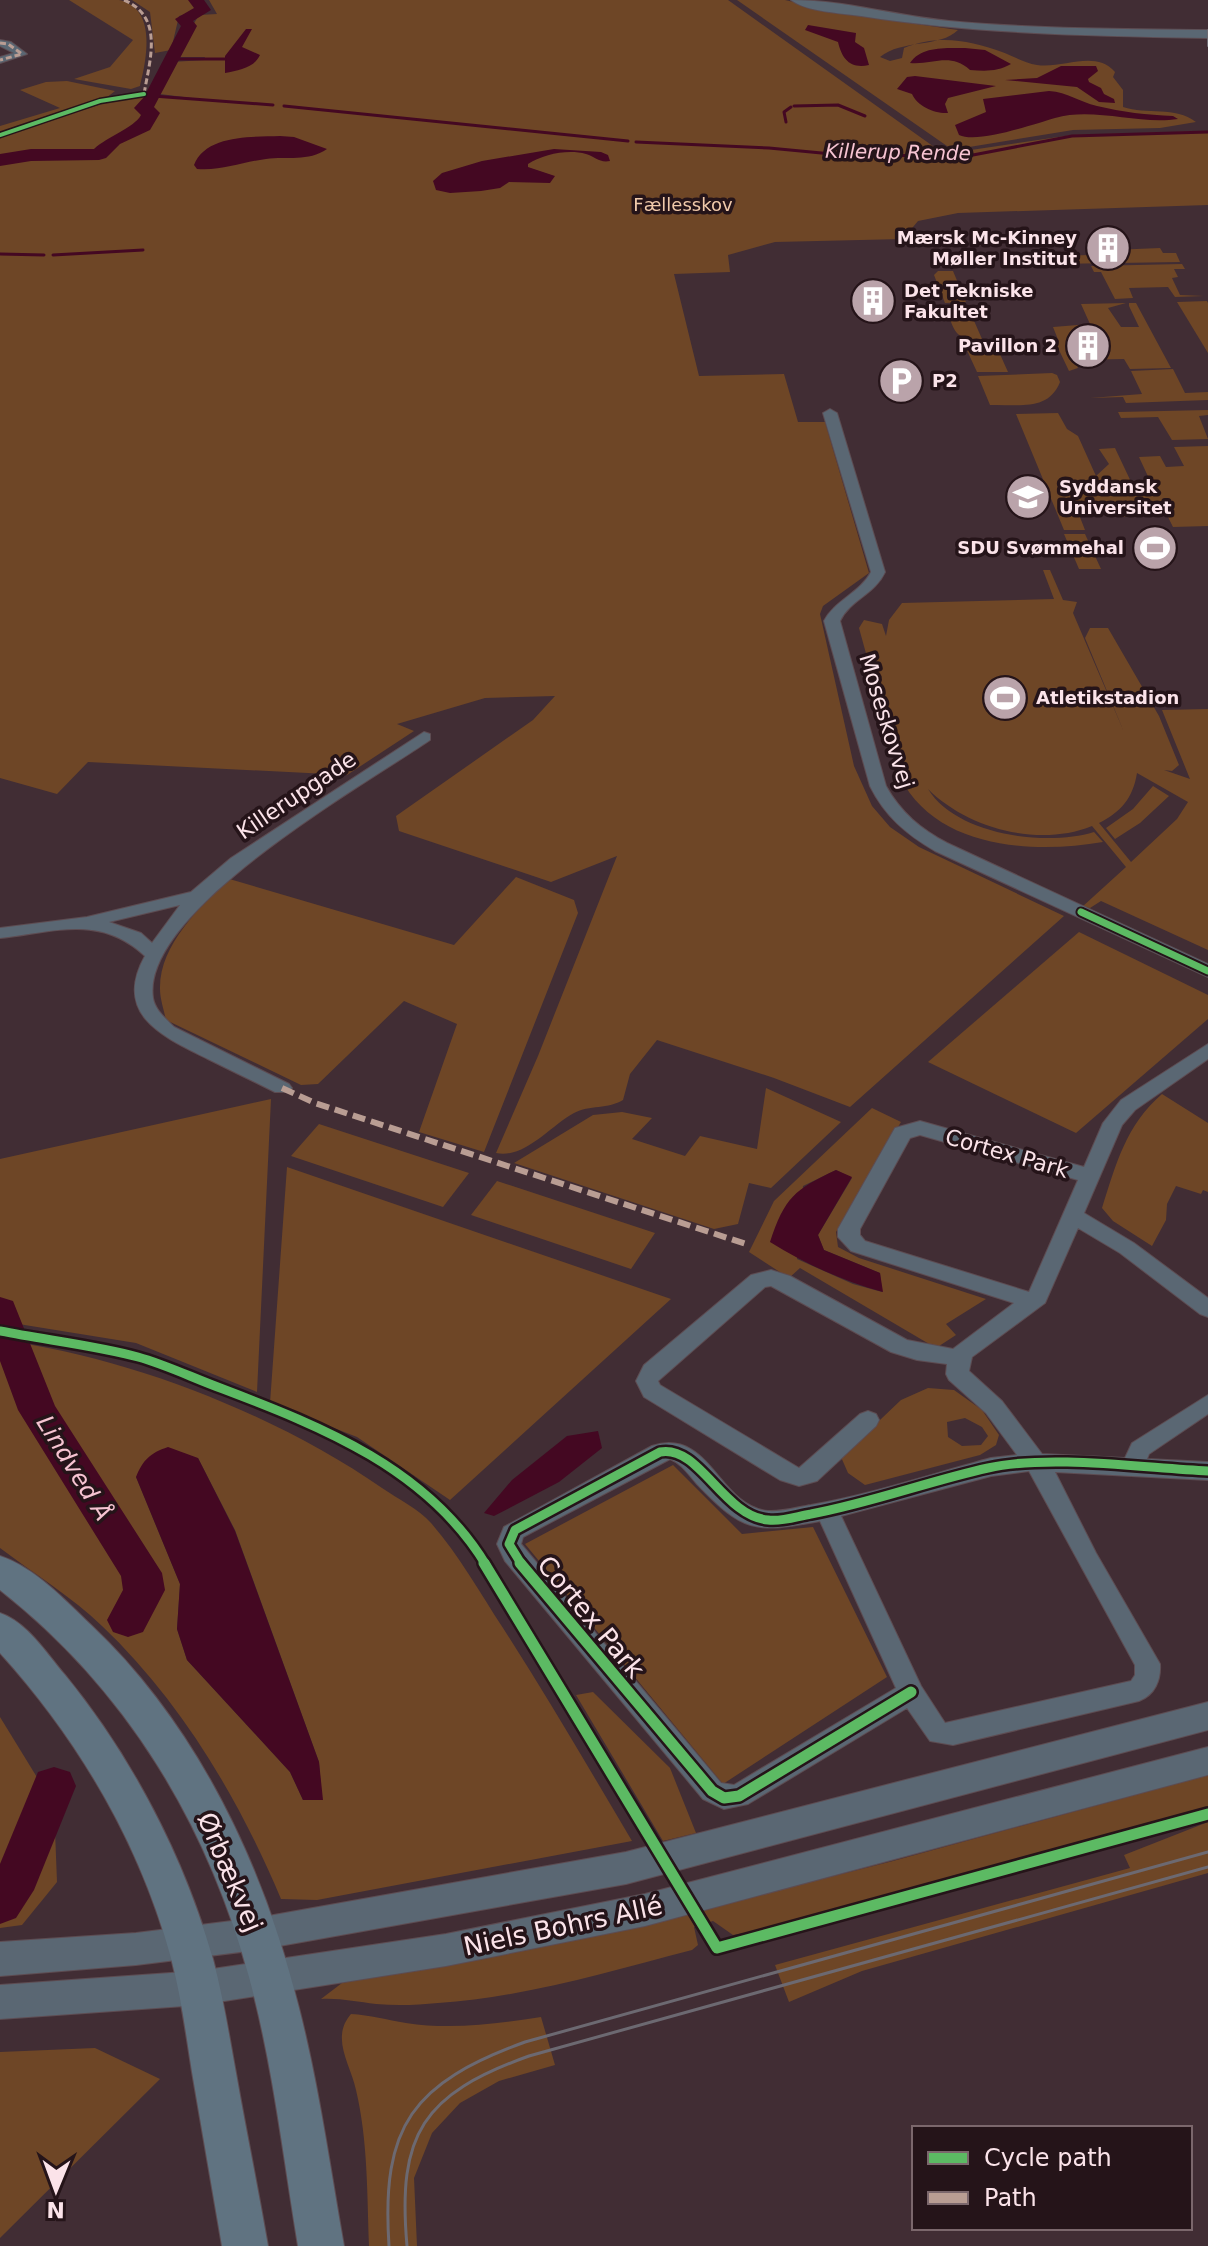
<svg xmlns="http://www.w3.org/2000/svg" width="1208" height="2246" viewBox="0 0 1208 2246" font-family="'DejaVu Sans',sans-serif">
	<rect width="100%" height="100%" fill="#412d34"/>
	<g fill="#6e4626" fill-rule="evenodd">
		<path d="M 69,0 C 84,0 104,0 119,0 C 157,8 147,59 140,86 L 131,89 L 74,79 L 110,67 L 133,40 Z"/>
		<polygon points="132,0 192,0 201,10 179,16 171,50 155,53 150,12"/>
		<path d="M 209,0 L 728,0 L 944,154 L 1072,135 L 1208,131 L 1208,205 L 958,213 L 918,221 L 903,239 L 775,242 L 728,255 L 730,272 L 674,274 L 699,376 L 784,374 L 798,422 L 825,422 L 869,573 L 823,606 L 820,614 L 854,766 L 872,806 L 890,827 L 919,847 L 1064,916 L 850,1107 L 774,1078 L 657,1040 L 630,1074 L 623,1100 C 609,1109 589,1105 574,1113 C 550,1126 525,1159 496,1153 L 538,1056 L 617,856 L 551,882 L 399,831 L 396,816 L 533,720 L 555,696 L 485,698 L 397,724 L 414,731 L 347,775 L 88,762 L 57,794 L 0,778 L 0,136 L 121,98 L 143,95 L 215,101 L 160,94 L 172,62 L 204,60 L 205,57 L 174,57 L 199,15 L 217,14 Z"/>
		<path d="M 737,0 L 785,0 L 840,13 L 958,30 C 940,48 902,39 880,57 L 890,61 L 902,58 L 904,48 C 937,34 970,40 1002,52 C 1013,56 1025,63 1037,65 C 1063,69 1095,49 1115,72 L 1113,77 L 1123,90 L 1123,107 C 1147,115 1175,106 1196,122 L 1160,128 L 1073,130 L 957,149 L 947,146 Z"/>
		<polygon points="67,81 115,91 106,98 0,133 0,126 60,108 20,90 46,82"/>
		<polygon points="1160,248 1163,253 1176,253 1180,262 1053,264 1048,253 1055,256 1090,255 1089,251"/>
		<polygon points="1182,264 1185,269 1174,269 1178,277 1172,278 1180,295 1204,296 1175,297 1168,287 1129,288 1133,298 1115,299 1101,272 1094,272 1091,266"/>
		<polygon points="938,271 953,271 966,302 945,303 934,275"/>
		<polygon points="1207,301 1208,303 1208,353 1177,302"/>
		<polygon points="1126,303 1108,308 1121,327 1139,327 1129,306 1129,303 1136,303 1171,368 1130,369 1124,359 1075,360 1078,368 1069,371 1059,350 1051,350 1049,343 1059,342 1053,327 1090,324 1081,304"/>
		<path d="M 968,307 L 982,339 C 954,340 955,332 946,308 Z"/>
		<polygon points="1004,341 1010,351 999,352 1008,372 977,372 964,344"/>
		<polygon points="1173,369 1185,393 1208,392 1208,400 1126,403 1123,397 1090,398 1142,394 1131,371"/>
		<path d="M 1052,373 L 1057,375 L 1060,382 C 1048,412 1018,404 990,405 L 978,376 Z"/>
		<polygon points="1208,410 1208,415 1199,416 1208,439 1172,440 1158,417 1121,418 1118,412"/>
		<polygon points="1058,413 1067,429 1078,436 1096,476 1109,464 1099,449 1115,448 1133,486 1152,485 1139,457 1160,456 1166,467 1184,466 1174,447 1208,446 1208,526 1173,527 1167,515 1114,517 1109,505 1076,507 1085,530 1064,530 1016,414"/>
		<polygon points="1064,534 1085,534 1101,569 1079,569"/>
		<path d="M 1043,570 L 1050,570 L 1063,600 L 1077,602 L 1073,613 L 1124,732 L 1085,638 L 1090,628 L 1108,628 L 1159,716 L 1179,765 L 1172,771 L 1164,770 L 1190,779 L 1162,710 L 1208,709 L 1208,950 L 1101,901 L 1090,908 L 1082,907 L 1126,867 L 1092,826 C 1038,848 967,828 928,789 C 956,835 1046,847 1094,832 L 1103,842 C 1033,854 936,849 900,777 L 859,628 L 864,620 L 882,624 L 886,636 L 889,620 L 902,603 L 1054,599 ZM 1137,773 L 1188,802 L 1177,819 L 1131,862 L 1099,823 C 1121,812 1133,798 1137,773 Z"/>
		<polygon points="1153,786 1169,796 1140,823 1115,839 1106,828 1133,809"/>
		<path d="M 516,877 L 574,900 L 578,913 L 484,1152 L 419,1132 L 457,1024 L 404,1001 L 318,1084 L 301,1085 L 166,1020 C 164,1010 160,999 160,989 C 159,945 200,909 226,878 L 454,945 Z"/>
		<polygon points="1079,932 1208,995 1208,1019 1076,1133 928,1062"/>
		<polygon points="766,1088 841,1122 771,1188 749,1183 738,1224 714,1229 514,1163 593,1115 622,1112 652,1118 632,1139 685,1156 700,1136 757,1149"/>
		<path d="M 1162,1094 L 1208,1123 L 1208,1192 L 1203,1190 L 1201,1194 L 1176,1186 L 1167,1204 L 1166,1220 L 1152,1246 L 1113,1221 L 1102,1208 C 1116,1164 1126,1125 1162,1094 Z"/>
		<polygon points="271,1099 257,1392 136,1343 0,1321 0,1159"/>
		<path d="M 872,1108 L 901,1122 L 836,1232 L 838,1247 L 859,1258 L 986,1299 L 946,1324 L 956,1335 L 936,1348 L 800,1268 L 789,1278 L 749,1252 L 774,1201 ZM 836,1170 L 852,1178 L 818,1235 L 824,1250 L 880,1273 L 882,1292 L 853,1284 L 797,1259 L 803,1186 Z"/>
		<polygon points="319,1124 469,1173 443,1207 291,1156"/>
		<polygon points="287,1167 671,1299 450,1500 357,1437 270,1403"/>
		<polygon points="497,1181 655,1233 631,1269 471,1215"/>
		<path d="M 0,1340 C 127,1356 277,1415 382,1488 C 398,1499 419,1509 431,1523 C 459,1555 480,1593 503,1628 C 548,1698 590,1770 632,1841 L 317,1900 L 281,1899 C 239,1799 181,1701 102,1626 C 72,1597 33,1573 0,1548 ZM 198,1458 L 235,1530 L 319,1762 L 322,1800 L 303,1800 L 290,1772 L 187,1660 L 177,1629 L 180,1584 L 136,1477 Z"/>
		<path d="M 928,1388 L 954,1390 L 982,1410 L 999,1435 L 996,1445 L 980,1455 L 865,1485 L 848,1473 L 841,1457 L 901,1400 ZM 965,1418 L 982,1427 L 988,1436 L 981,1445 L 962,1446 L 948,1437 L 947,1422 Z"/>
		<polygon points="673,1465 742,1534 813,1527 887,1677 723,1784 525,1544"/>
		<polygon points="593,1692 670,1768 696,1833 663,1841 576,1695"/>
		<polygon points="0,1717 54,1805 57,1882 22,1925 0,1928"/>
		<path d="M 1208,1775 L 1208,1808 L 779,1927 L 733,1935 L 713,1921 L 694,1927 L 698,1945 L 692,1950 C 607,1972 526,1997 438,2003 C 418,2005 397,2006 376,2004 C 357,2002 341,1998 321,1999 L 342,1983 L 653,1922 L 893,1861 Z"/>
		<polygon points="1208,1822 1208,1873 862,1971 789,2002 775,1965 1130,1868 1124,1855"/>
		<path d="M 351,2014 C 370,2015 387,2020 406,2023 C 451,2030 496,2024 541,2017 L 555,2065 L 499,2081 L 460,2103 L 432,2133 L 414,2178 L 417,2246 L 369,2246 C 367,2194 368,2141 356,2090 C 351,2065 330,2038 351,2014 Z"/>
		<polygon points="95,2048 160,2079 0,2238 0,2052"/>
	</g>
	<g fill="#440822">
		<path d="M 808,25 L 856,33 L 855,42 L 864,48 L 869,65 C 850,69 842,59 838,42 L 805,30 Z"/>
		<path d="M 246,29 L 252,29 L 242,47 L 260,55 C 254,68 239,70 225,73 L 225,56 Z"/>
		<path d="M 965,48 L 985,50 L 1011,64 C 997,72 985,71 970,70 C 950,52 933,65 910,63 C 921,46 946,48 965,48 Z"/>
		<polygon points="1061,66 1096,66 1098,71 1088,79 1089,82 1101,88 1104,94 1114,99 1115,103 1099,102 1077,87 1005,80 1037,78"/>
		<path d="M 915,76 L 996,86 L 948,98 L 945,104 L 948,113 C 935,114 917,106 912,94 L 897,89 L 907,77 Z"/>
		<path d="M 1049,91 C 1068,92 1079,102 1097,106 C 1122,112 1147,115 1173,116 L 1178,119 C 1138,125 1094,107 1055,118 C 1034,124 978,144 959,135 L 955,125 L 986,112 L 983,99 Z"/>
		<path d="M 280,136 L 294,137 L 327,149 C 308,162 287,156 266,159 C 242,162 222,171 197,169 L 194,165 C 206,134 253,137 280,136 Z"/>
		<path d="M 554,149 L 601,152 L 608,155 L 610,161 C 599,163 596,157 586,154 C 568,149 544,154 528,164 L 528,167 L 555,176 L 550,183 L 509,182 L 500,188 L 481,191 L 450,193 L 436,190 L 433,181 L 442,173 L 482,161 Z"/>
		<path d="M 836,1170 L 852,1177 L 818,1235 L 824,1250 L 880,1273 L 883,1292 C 843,1281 805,1264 770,1242 C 785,1197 794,1190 836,1170 Z"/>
		<polygon points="598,1431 602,1448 559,1482 494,1516 484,1513 512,1480 567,1436"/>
		<path d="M 168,1447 L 198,1458 L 235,1531 L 319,1762 L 323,1800 L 303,1800 L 290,1772 L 187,1660 L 177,1629 L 180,1584 L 136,1477 C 143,1460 150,1453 168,1447 Z"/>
	</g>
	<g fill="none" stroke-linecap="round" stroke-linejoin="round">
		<g stroke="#440822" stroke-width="3">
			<polyline points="170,59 225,59"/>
			<polyline points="153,96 273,105"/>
			<polyline points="284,106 628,141"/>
			<polyline points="794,106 838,105 865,116"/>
			<polyline points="786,122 784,112 791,107"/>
			<polyline points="636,142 769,148 853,156 973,155 1072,136 1208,132"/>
			<polyline points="0,254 44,255"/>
			<polyline points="53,255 143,250"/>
		</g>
		<g fill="#440822" fill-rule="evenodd">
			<path d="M 188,0 L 204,0 L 211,10 L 193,21 L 197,26 L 154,107 L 160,113 L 150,130 L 120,144 L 106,158 L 99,160 L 31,161 L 0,166 L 0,154 L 31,149 L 94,149 C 108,136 134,128 141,115 L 134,108 L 144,97 L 181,26 L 175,19 L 194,8 Z"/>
			<polygon points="0,1297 13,1301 55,1406 162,1573 165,1590 143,1632 128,1637 113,1632 107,1620 123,1590 121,1576 18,1410 0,1361"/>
			<polygon points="54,1767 70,1772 76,1786 34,1890 16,1918 0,1924 0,1864 38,1772"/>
		</g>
		<g stroke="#5d4c52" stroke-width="2">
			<g id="minor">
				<polygon points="0,40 11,42 27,54 0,63 0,57 14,53 0,46"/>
				<path d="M 830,409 L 837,413 L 885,572 C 875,594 850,600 840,621 L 886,786 C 901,813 921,829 947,843 L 1208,964 L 1208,977 L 935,851 C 906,834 885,816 870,786 L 824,621 C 835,600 860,593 871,572 L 823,413 Z"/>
				<path d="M 424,732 L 430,734 L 430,740 C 366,784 140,911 153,998 C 155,1010 165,1018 174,1027 L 289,1084 L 292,1088 L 289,1092 L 275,1092 C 253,1081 230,1070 208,1059 C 164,1037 112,1015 145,956 C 100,914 55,932 0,938 L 0,928 L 87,917 L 191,892 L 231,858 ZM 180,905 L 152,943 L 141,933 L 109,922 Z"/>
				<path d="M 1208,1044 L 1208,1059 L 1135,1110 L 1122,1125 L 1084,1213 L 1134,1243 L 1208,1298 L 1208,1317 L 1200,1314 L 1120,1253 L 1078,1228 L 1045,1303 L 972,1357 L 969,1371 L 1002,1401 L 1042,1454 L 1125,1458 L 1132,1443 L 1208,1395 L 1208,1414 L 1149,1454 L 1147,1459 L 1208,1462 L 1208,1480 L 1055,1472 L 1096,1553 L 1160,1664 C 1161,1680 1155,1695 1139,1701 L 953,1745 L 930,1741 L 907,1708 L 748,1804 L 724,1809 L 703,1799 L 505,1561 L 497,1544 L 504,1527 L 652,1446 C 710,1427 718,1506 768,1511 C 782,1512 798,1507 811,1505 C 872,1494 932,1474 991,1458 L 1017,1455 L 986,1413 L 949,1380 L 946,1374 L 947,1364 L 917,1360 L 891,1352 L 771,1286 L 765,1287 L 658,1381 L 660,1385 L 799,1468 L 860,1414 L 868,1411 L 876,1414 L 879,1420 L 876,1426 L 817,1481 L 799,1486 L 780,1480 L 644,1397 L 636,1381 L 644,1365 L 751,1275 L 771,1270 L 790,1276 L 907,1340 L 953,1349 L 1014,1303 L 851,1251 L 838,1237 L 838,1229 L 895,1128 L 920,1121 L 1084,1167 L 1103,1123 L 1121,1100 ZM 920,1135 L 1078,1180 L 1029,1292 L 865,1241 L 860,1235 L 860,1229 L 910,1138 ZM 670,1459 C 681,1463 689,1475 697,1484 C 744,1533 755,1533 820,1521 L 896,1688 L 734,1785 L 721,1783 L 521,1544 L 523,1537 ZM 1029,1471 L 1135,1665 L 1135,1675 L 1131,1681 L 945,1723 L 921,1686 L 841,1516 L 991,1476 Z"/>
			</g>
		</g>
		<g stroke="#5d4c52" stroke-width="2">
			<g id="tertiary">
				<path d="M 791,0 C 843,0 897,16 949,21 C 1035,29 1122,29 1208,30 L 1208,38 C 1092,36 976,34 861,16 C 841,13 807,12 791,0 Z"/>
				<polygon points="1208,1702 1208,1730 626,1884 257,1950 136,1965 0,1976 0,1942 136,1933 257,1918 626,1852"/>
				<polygon points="1208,1747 1208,1775 645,1926 446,1966 199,2005 0,2019 0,1985 199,1971 446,1934 645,1894"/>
			</g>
		</g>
		<g stroke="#5d4c52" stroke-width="2">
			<g id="secondary">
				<path d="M 0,1556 C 34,1567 65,1600 91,1625 C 198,1726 264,1867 299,2008 C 319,2086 330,2167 344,2246 L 298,2246 C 283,2156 273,2065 249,1977 C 207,1823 126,1689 0,1590 Z"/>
				<path d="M 0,1613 C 27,1622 47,1654 65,1675 C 132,1757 184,1857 213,1959 C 223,1996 229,2035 236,2073 C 246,2130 258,2188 268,2246 L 222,2246 C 212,2188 202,2130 192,2072 C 186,2034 181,1996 171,1958 C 140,1844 79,1740 0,1653 Z"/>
			</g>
		</g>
		<use href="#minor" fill="#5a6773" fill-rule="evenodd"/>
		<use href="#tertiary" fill="#5a6773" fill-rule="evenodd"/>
		<use href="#secondary" fill="#607381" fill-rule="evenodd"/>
		<polyline stroke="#6c6971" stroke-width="2" points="1208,30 1208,46"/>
		<g stroke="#6c6971" stroke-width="3">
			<path d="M 389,2246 C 381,2125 413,2083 525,2042 L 1208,1852"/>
			<path d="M 407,2246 C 397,2134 423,2094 529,2056 L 1208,1867"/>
		</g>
		<g stroke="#b99d93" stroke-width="3" stroke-dasharray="6 3" stroke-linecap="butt">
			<path d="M 124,0 C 164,17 150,59 144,94"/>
			<polyline points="0,43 8,44 22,54 0,60"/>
		</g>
		<polyline stroke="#b99d93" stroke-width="6" stroke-dasharray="13 6" stroke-linecap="butt" points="282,1088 315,1103 746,1244"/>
		<g stroke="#251419" stroke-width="7">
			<polyline id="cycleway-far3" points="0,135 100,101 144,94"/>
		</g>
		<g stroke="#251419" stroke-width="11">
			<polyline id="cycleway-far2" points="1081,912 1208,971"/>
		</g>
		<g stroke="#251419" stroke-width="14">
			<g id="cycleway-far1">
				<path d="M 0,1331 C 45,1340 93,1345 138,1357 C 167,1365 195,1379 223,1389 C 323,1427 428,1469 486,1565"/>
				<path d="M 522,1565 L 509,1544 L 515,1530 L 660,1452 C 699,1444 723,1516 768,1520 C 782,1522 798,1516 811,1514 C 871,1503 929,1481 988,1468 C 1049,1454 1144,1468 1208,1471"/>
			</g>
		</g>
		<g stroke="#251419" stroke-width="16">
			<g id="cycleway">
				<polyline points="484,1563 717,1948 1208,1814"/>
				<polyline points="520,1563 712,1791 724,1798 739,1796 911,1692"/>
			</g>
		</g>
		<use href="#cycleway-far3" stroke="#5cba63" stroke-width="4"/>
		<use href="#cycleway-far2" stroke="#5cba63" stroke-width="7"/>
		<use href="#cycleway-far1" stroke="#5cba63" stroke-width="9"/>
		<use href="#cycleway" stroke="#5cba63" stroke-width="11"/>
	</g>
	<defs>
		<g id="building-disc" transform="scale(2.3)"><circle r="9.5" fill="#baa3aa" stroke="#251419"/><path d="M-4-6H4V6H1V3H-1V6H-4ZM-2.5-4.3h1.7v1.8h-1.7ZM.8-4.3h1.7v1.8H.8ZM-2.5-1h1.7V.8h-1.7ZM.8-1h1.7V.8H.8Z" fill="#fff"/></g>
		<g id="parking-disc" transform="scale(2.3)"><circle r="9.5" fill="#baa3aa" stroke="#251419"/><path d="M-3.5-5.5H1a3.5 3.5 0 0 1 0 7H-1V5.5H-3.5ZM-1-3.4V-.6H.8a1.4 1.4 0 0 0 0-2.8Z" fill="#fff"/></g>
		<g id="university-disc" transform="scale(2.3)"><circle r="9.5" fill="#baa3aa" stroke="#251419"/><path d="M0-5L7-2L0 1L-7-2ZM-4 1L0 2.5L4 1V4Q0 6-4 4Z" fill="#fff"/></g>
		<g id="stadium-disc" transform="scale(2.3)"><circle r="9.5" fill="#baa3aa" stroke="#251419"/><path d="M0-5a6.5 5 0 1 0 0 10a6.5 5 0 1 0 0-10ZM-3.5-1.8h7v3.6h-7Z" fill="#fff"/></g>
	</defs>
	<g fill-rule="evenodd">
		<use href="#building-disc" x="1108" y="248"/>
		<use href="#building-disc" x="873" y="301"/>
		<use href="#building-disc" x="1088" y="346"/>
		<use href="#parking-disc" x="901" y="381"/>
		<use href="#university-disc" x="1028" y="497"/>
		<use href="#stadium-disc" x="1155" y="548"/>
		<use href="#stadium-disc" x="1005" y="698"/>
	</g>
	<g text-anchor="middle" stroke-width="7" stroke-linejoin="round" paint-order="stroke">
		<g font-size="18" fill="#f1caab" stroke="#251419">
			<text x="683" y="211">Fællesskov</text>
		</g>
		<g font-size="18" font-weight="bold" fill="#fbe3e9" stroke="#251419" text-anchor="start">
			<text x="1077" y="244" text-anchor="end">Mærsk Mc-Kinney<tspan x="1077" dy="21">Møller Institut</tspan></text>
			<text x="904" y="297">Det Tekniske<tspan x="904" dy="21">Fakultet</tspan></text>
			<text x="1057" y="352" text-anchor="end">Pavillon 2</text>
			<text x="932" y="387">P2</text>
			<text x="1059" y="493">Syddansk<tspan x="1059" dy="21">Universitet</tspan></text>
			<text x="1124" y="554" text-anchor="end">SDU Svømmehal</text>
			<text x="1036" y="704">Atletikstadion</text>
		</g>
		<g font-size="20" font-style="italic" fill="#f7c4d2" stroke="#251419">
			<text transform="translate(898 152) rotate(1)" y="7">Killerup Rende</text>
		</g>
		<g font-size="22" fill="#fbe3e9" stroke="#251419">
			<text transform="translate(887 721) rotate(73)" y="8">Moseskovvej</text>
			<text transform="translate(296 795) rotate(-34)" y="8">Killerupgade</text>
			<text transform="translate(1007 1153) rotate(16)" y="8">Cortex Park</text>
		</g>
		<g font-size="24" font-style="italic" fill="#f7c4d2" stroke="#251419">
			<text transform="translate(74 1468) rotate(58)" y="8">Lindved Å</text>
		</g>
		<g font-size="26" fill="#fbe3e9" stroke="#251419">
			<text transform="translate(591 1617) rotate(50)" y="9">Cortex Park</text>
			<text transform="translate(230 1872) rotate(67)" y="9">Ørbækvej</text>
			<text transform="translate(563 1926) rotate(-12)" y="9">Niels Bohrs Allé</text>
		</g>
	</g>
	<rect x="912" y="2126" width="280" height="104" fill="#251419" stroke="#7b676c" stroke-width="2"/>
	<rect x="928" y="2152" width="40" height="12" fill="#5cba63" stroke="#7b676c" stroke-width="2"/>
	<text x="984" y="2166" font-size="24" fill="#fbe3e9">Cycle path</text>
	<rect x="928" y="2192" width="40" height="12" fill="#b99d93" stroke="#7b676c" stroke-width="2"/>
	<text x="984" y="2206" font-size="24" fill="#fbe3e9">Path</text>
	<g transform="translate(56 2190) rotate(181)" stroke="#251419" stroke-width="6" paint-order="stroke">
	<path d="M0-6L14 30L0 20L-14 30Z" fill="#fbe3e9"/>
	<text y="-12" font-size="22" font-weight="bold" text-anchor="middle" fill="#fbe3e9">N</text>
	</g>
</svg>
